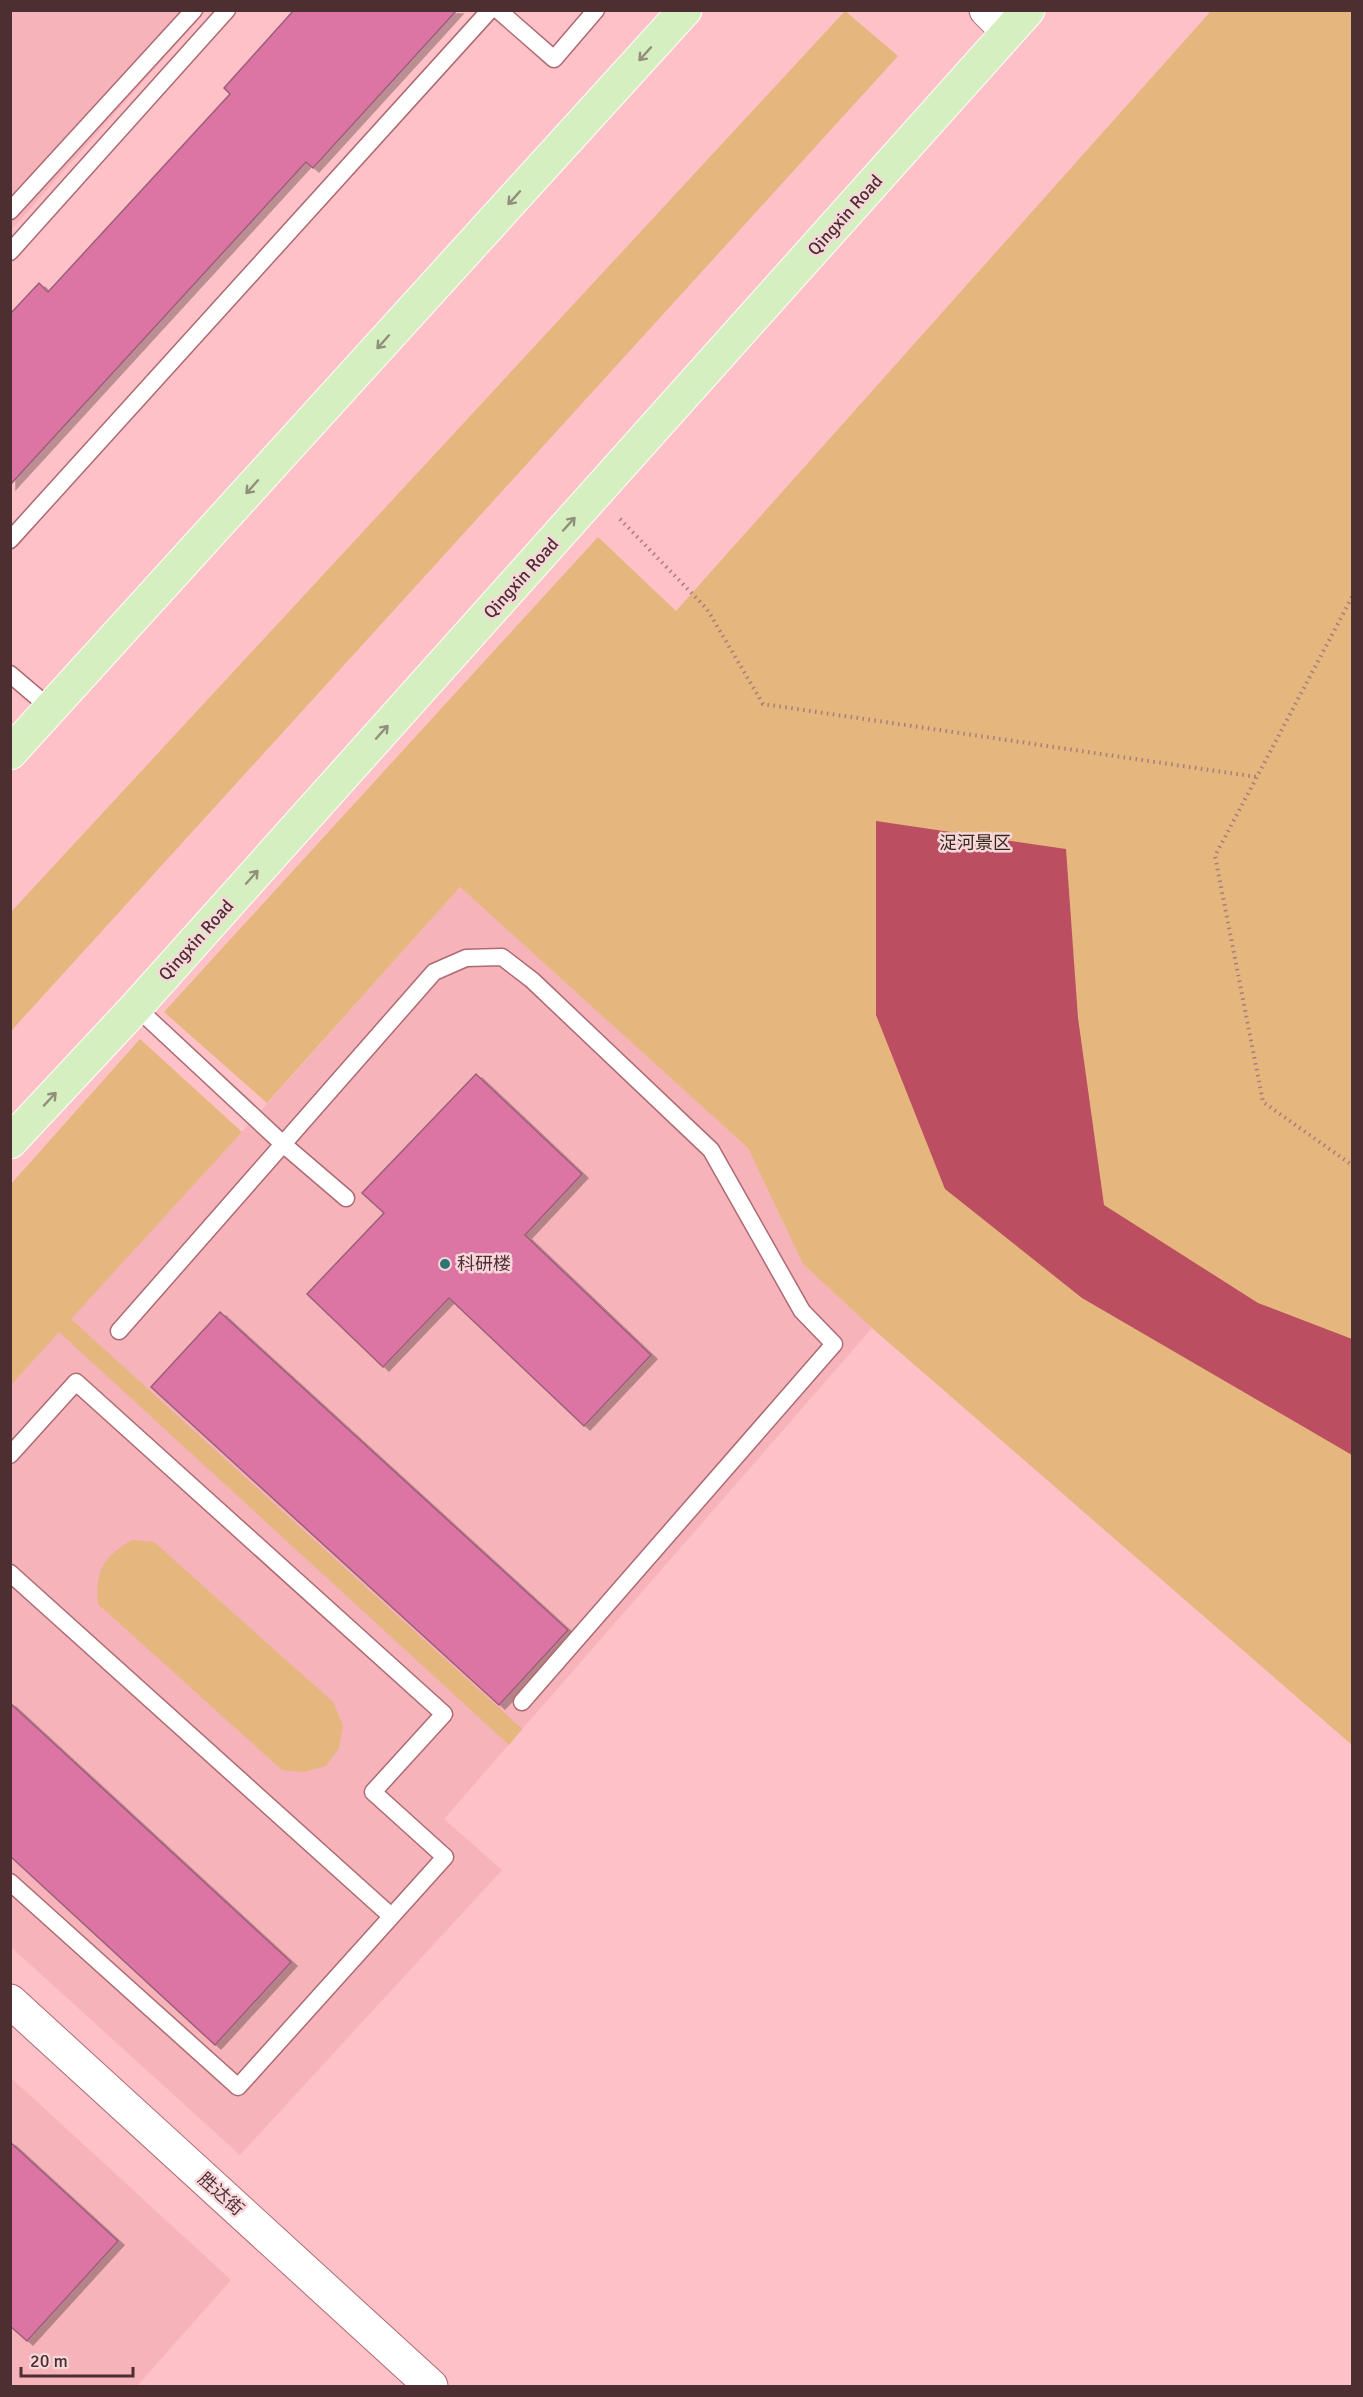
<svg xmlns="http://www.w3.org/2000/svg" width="1363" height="2397" viewBox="0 0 1363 2397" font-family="Signika,'Noto Sans SC',sans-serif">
	<defs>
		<filter id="shadow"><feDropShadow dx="6" dy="4" stdDeviation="0" flood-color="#0004"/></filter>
	</defs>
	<rect width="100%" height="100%" fill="#fec1c7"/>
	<g fill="#f6b3ba">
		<polygon points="11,11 206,11 11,230"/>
		<polygon points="460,887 748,1148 803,1264 872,1328 444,1819 502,1870 240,2155 11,1947 10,1385 242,1132"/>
		<polygon points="10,2077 231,2280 137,2386 11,2386"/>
	</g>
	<g fill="#e5b67d">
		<polygon points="845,11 898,56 11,1031 11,912"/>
		<polygon points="1211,11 1352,11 1352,1745 872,1328 803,1264 748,1148 460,887 267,1103 164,1012 598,537 676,611"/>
		<polygon points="140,1039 242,1132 71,1319 522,1729 509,1745 59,1332 11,1385 11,1184"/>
		<path d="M 132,1540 L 154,1542 L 333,1702 L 343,1725 L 339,1748 L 326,1766 L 304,1772 L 282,1770 L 98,1604 C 95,1571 103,1557 132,1540 Z"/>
	</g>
	<polygon fill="#bb4e61" points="876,821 1066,849 1078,1018 1104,1205 1258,1303 1352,1339 1352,1455 1082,1298 945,1189 876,1015"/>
	<g fill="#dc74a4" stroke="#9c5e7a" stroke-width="1.5" filter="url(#shadow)">
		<polygon points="294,10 457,10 313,168 306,162 10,485 10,314 39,283 48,292 230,94 224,88"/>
		<polygon points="476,1074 582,1174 525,1235 651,1355 584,1426 449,1298 383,1367 307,1294 384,1213 362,1193"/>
		<polygon points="220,1312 568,1630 499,1705 151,1387"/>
		<polygon points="10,1703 291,1962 215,2045 10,1856"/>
		<polygon points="10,2142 118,2241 27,2341 10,2326"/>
	</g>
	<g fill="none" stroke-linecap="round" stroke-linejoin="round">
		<g stroke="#ae6a72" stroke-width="19">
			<g id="lane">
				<polyline points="498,10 554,59 596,10"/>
				<polyline points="10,211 194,10"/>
				<polyline points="10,252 227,10"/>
				<polyline points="10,540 490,10"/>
				<polyline points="10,674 50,708"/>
				<polyline points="136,1007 283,1144 346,1198"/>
				<polyline points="119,1331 434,972 466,958 502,957 532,980 711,1150 802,1311 834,1344 522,1702"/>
				<polyline points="10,1455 76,1382 444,1714 373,1792 445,1857 238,2087 10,1882"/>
				<polyline points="10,1573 391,1916"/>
			</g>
		</g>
		<g stroke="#ae6a72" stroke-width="35">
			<polyline id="street" points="10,2001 431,2386"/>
		</g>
		<g stroke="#ae6a72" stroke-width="35">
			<polyline id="secondary" points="986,10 1008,32"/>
		</g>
		<g stroke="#fff" stroke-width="35">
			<g id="primary">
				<polyline points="10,753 685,10"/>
				<polyline points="10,1142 136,1007 1028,10"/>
			</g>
		</g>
		<g stroke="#a97b7f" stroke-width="4" stroke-dasharray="1.5 4.5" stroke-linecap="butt">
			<polyline points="620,519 707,609 763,704 1257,777"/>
			<polyline points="1352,597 1215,856 1263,1102 1352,1165"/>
		</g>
		<use href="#lane" stroke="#fff" stroke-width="16"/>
		<use href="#street" stroke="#fff" stroke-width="33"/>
		<use href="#secondary" stroke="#fff" stroke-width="33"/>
		<use href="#primary" stroke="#d6efc1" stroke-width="33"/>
	</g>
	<defs><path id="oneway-shaft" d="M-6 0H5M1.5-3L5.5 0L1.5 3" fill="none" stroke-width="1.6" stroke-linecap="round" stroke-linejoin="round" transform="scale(1.5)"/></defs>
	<g stroke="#928f7a">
		<use href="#oneway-shaft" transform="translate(645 54) rotate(132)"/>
		<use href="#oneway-shaft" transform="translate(514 198) rotate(132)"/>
		<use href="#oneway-shaft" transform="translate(383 342) rotate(132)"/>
		<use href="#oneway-shaft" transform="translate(252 487) rotate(132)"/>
		<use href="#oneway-shaft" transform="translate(569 524) rotate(-48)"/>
		<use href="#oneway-shaft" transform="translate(382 732) rotate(-48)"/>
		<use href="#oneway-shaft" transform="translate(252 877) rotate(-48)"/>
		<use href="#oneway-shaft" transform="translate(50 1099) rotate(-47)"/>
	</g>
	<circle fill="#2c7573" stroke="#f7d7da" stroke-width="2" cx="445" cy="1264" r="6"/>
	<g text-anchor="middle" stroke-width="5" stroke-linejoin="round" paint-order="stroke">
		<g font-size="18" fill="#4d2f32" stroke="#f7d7da">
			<text transform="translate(845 215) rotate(-48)" y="6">Qingxin Road</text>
			<text transform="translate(521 578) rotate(-48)" y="6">Qingxin Road</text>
			<text transform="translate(196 940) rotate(-48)" y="6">Qingxin Road</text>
			<text transform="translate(221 2194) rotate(42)" y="6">胜达街</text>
		</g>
		<g font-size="18" fill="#362818" stroke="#f7d7da">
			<text x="975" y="849">浞河景区</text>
		</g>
		<g font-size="18" fill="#4d2f32" stroke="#f7d7da" text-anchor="start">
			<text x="457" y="1270">科研楼</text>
		</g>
	</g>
	<rect width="1363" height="2397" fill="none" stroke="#4d2f32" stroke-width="24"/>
	<path d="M21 2367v9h112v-9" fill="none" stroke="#4d2f32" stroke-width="3"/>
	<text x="30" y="2367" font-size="18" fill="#4d2f32" stroke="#f7d7da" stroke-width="4.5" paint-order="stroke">20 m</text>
</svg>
